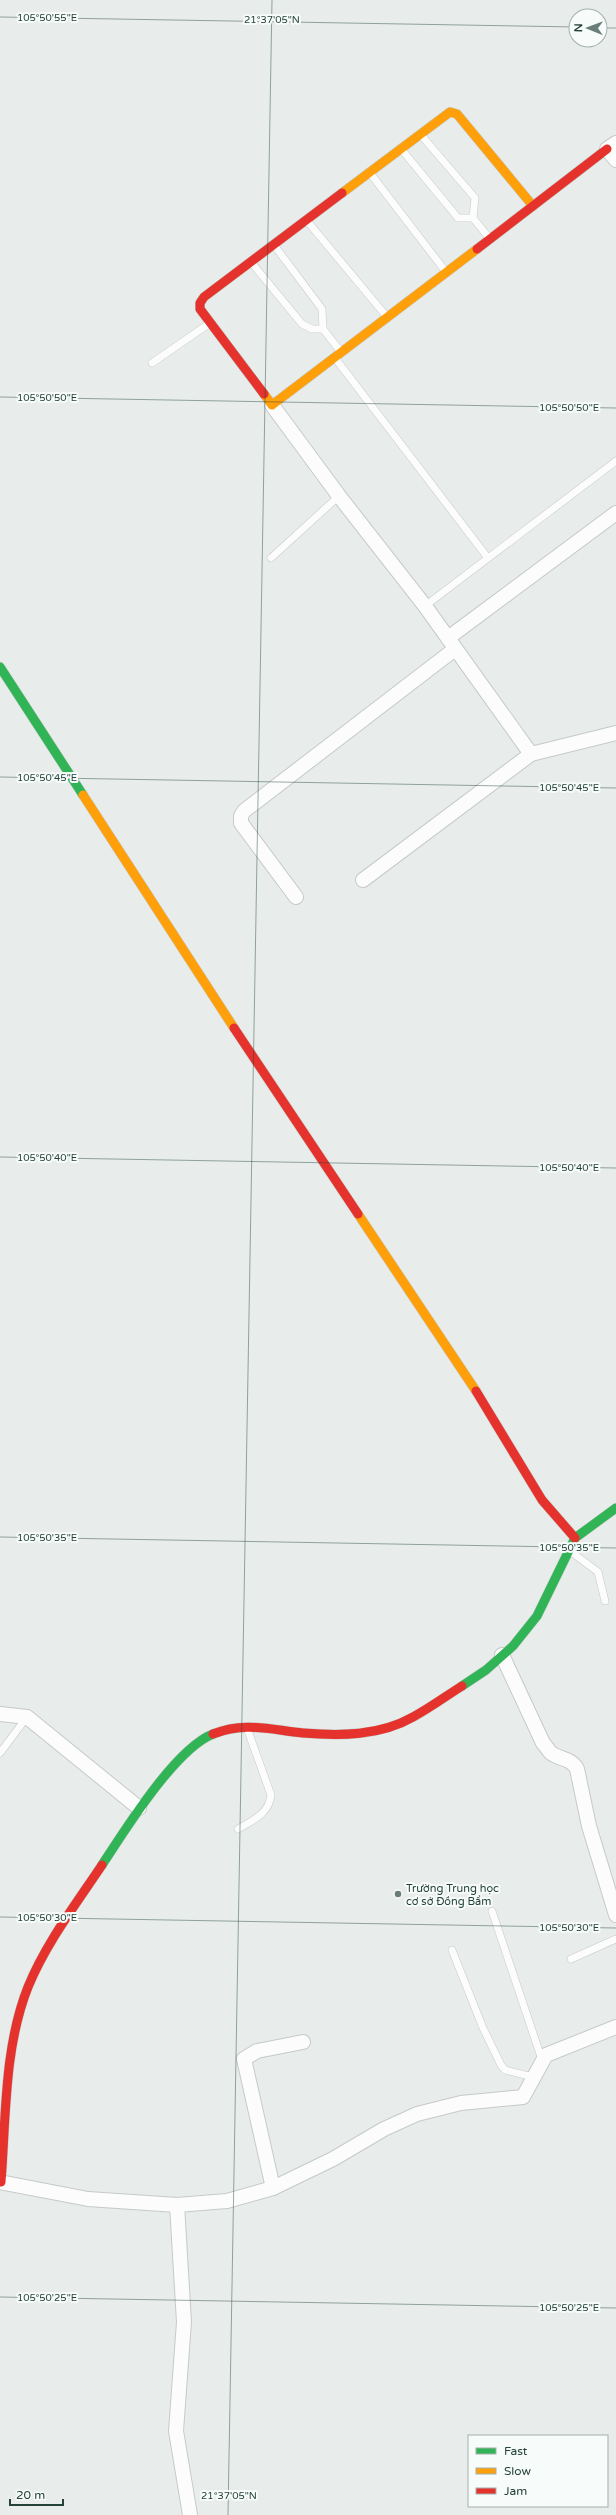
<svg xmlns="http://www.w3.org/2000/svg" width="616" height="2515" viewBox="0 0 616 2515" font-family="'Varela Round',sans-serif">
	<rect width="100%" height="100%" fill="#e8edeb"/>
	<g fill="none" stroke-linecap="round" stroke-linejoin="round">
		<g stroke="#c5cac8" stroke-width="8">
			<g id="lane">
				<polyline points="421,135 475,198 473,218 490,239"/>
				<polyline points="402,150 458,218 473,218"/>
				<polyline points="370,173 446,272"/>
				<polyline points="307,221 387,317"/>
				<polyline points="274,245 322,309 323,329 341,352"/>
				<polyline points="251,262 302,324 312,329 323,329"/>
				<polyline points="335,358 488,558"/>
				<polyline points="152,363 210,323"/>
				<polyline points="271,558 339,496"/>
				<polyline points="425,606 616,461"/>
				<polyline points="570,1551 598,1572 605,1601"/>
				<polyline points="0,1753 27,1717"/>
				<path d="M 238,1829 C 253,1820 269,1814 271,1795 L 247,1728"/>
				<polyline points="492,1911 542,2060"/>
				<polyline points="452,1950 483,2028 501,2065 505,2070 533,2077"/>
				<polyline points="571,1959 616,1939"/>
			</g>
		</g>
		<g stroke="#c5cac8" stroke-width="16">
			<g id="street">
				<polyline points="616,143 607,149 616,160"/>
				<polyline points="272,405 339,496 425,606 531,754"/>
				<polyline points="448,638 616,513"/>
				<polyline points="363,880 531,754 616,733"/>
				<polyline points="296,897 241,823 241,816 244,811 455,649"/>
				<path d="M 502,1655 L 543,1743 C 546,1746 548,1750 551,1753 C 561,1760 571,1758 577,1769 L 589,1826 L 616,1915"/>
				<polyline points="0,1714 27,1717 139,1808"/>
				<polyline points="0,2182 88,2199 177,2205 227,2201 273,2188 333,2159 384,2129 417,2114 461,2103 523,2097 546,2055 616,2027"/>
				<polyline points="273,2188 244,2059 257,2051 303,2042"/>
				<polyline points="177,2205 184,2322 176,2431 190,2515"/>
			</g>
		</g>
		<g stroke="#c3cbc8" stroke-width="10">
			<g id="fast">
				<polyline points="0,667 83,795"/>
				<polyline points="462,1686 486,1670 513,1646 537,1616 575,1538 616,1508"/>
				<path d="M 102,1865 C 125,1830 175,1749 213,1734"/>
			</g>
		</g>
		<g stroke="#c3cbc8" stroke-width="10">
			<g id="slow">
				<polyline points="342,193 450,112 457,114 533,206"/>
				<polyline points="264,394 272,405 477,249"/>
				<polyline points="83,795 234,1028"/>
				<polyline points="358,1214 476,1391"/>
			</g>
		</g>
		<g stroke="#c3cbc8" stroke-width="10">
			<g id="jam">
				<polyline points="477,249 607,149"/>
				<polyline points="264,394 200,309 200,303 204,297 342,193"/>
				<polyline points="234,1028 358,1214"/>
				<polyline points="476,1391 542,1500 575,1538"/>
				<path d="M 213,1734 C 245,1721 271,1730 303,1733 C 340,1736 380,1736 413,1717 C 430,1708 446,1696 462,1686"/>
				<path d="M 1,2182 C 6,2118 4,2047 28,1987 C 46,1943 76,1904 102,1865"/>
			</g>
		</g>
		<use href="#lane" stroke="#fcfcfc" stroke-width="7"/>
		<use href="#street" stroke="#fcfcfc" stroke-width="14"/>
		<use href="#fast" stroke="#30b455" stroke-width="9"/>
		<use href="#slow" stroke="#ff9f0a" stroke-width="9"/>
		<use href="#jam" stroke="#e5322d" stroke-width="9"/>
	</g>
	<path fill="none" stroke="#24423a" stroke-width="1" stroke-opacity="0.45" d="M 0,17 L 576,27M 600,28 L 616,28M 0,397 L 616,408M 0,777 L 616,788M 0,1157 L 616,1168M 0,1537 L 616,1548M 0,1917 L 616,1928M 0,2297 L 616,2308M 228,2515 L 272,0"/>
	<circle fill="#697e78" stroke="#f7fbf9" stroke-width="1.5" cx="398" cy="1894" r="4"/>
	<g text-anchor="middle" stroke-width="4" stroke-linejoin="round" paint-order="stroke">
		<g font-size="11" fill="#24423a" stroke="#f7fbf9" text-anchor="start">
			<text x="406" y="1892">Trường Trung học<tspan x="406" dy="13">cơ sở Đồng Bẩm</tspan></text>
		</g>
	</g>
	<g font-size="10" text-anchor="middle" fill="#24423a" stroke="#f7fbf9" stroke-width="4" stroke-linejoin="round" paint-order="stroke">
		<text x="47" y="21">105°50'55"E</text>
		<text x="272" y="23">21°37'05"N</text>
		<text x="47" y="401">105°50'50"E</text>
		<text x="569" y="411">105°50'50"E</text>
		<text x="47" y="781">105°50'45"E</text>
		<text x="569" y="791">105°50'45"E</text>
		<text x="47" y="1161">105°50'40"E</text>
		<text x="569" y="1171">105°50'40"E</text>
		<text x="47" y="1541">105°50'35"E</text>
		<text x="569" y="1551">105°50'35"E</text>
		<text x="47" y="1921">105°50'30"E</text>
		<text x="569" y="1931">105°50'30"E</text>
		<text x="47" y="2301">105°50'25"E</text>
		<text x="569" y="2311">105°50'25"E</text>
		<text x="229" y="2499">21°37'05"N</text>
	</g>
	<rect x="468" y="2435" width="140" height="72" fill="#f7fbf9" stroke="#a3b1ad"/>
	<rect x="476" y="2448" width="20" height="6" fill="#30b455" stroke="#a3b1ad"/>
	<text x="504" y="2455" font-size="12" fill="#24423a">Fast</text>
	<rect x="476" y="2468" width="20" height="6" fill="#ff9f0a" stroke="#a3b1ad"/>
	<text x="504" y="2475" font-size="12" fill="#24423a">Slow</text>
	<rect x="476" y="2488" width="20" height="6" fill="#e5322d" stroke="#a3b1ad"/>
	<text x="504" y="2495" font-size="12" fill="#24423a">Jam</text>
	<g transform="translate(588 28) rotate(271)"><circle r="19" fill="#f7fbf9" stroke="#a3b1ad"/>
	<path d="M0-3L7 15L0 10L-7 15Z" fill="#697e78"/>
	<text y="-6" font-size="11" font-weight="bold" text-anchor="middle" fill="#24423a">N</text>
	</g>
	<path d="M10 2499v6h53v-6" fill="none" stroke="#24423a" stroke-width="2"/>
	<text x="16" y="2499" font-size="12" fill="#24423a" stroke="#f7fbf9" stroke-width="3" paint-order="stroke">20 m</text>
</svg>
